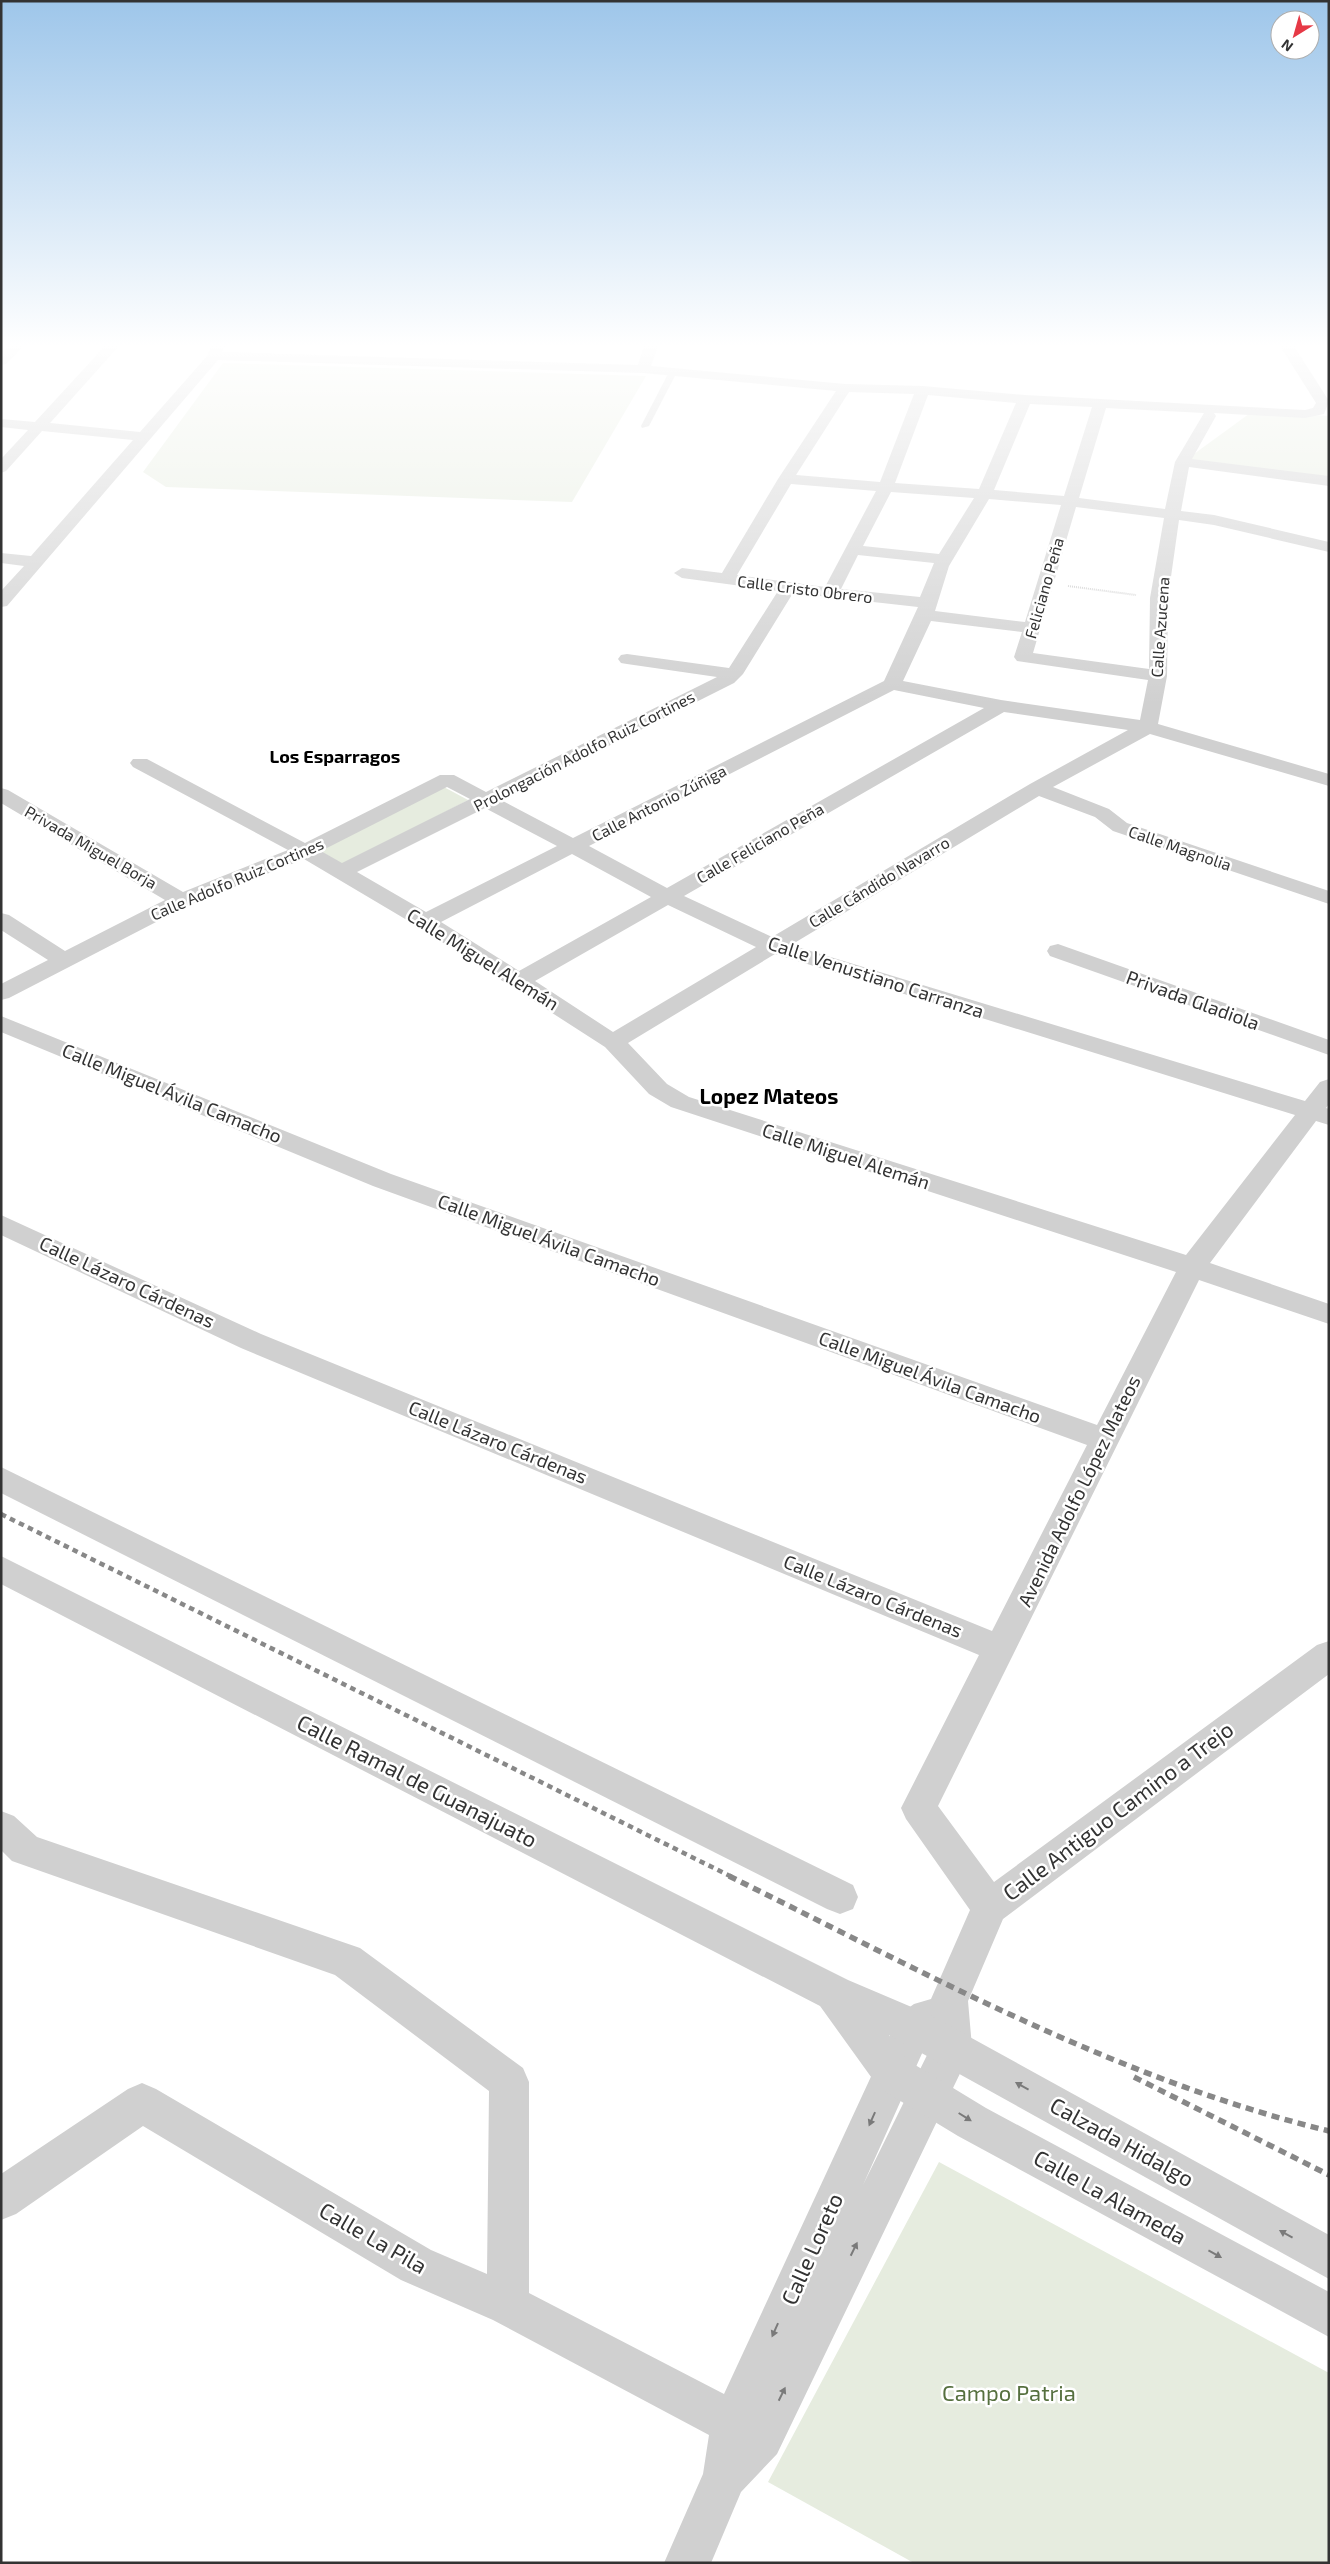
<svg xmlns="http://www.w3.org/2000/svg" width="1330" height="2564" viewBox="0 0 1330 2564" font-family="'Exo 2',sans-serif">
	<rect width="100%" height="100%" fill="#fff"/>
	<g fill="#e6ecdf">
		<polygon points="223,363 646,376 572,502 166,487 143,472"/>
		<polygon points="1253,411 1329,416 1329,481 1183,462"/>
		<polygon points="442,786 468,800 344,865 319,850"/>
		<polygon points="939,2162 1329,2373 1329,2563 914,2563 768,2482"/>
	</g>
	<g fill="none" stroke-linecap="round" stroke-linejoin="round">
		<polyline stroke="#cdcdcd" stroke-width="2" stroke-dasharray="1 1" stroke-linecap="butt" points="1068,586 1136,595"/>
		<polygon fill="#d0d0d0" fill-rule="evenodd" points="670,370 677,372 649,426 642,428 641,426"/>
		<g fill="#d0d0d0" fill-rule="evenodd">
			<polygon points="9,346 24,346 6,364 1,365 1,353"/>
			<path d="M 105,346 L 119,346 L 50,423 L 140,432 L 208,355 L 211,346 L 225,346 L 222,352 L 638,365 L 644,346 L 658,346 L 651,366 L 845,384 L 923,386 L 1025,395 L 1305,410 L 1313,408 L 1316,403 L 1280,346 L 1294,346 L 1329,401 L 1324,414 L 1305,418 L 1214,413 L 1216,416 L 1192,459 L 1329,476 L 1329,486 L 1189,467 L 1181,511 L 1214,515 L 1329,542 L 1329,552 L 1214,525 L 1179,520 L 1168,598 L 1167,676 L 1158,724 L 1329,774 L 1329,786 L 1150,734 L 1053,787 L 1109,809 L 1127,823 L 1329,891 L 1329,904 L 1113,831 L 1095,817 L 1039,796 L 791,945 L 1305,1101 L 1320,1082 L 1329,1079 L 1329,1104 L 1326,1108 L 1329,1109 L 1329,1125 L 1316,1121 L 1210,1263 L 1329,1304 L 1329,1324 L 1199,1280 L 938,1806 L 994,1882 L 1317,1645 L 1329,1641 L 1329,1674 L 1003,1919 L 968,2001 L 972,2047 L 966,2061 L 777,2454 L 741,2492 L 711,2563 L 664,2563 L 703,2474 L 709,2435 L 493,2320 L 401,2280 L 143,2126 L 16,2214 L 1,2220 L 1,2174 L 128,2089 L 142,2083 L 156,2089 L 431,2250 L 487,2274 L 489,2091 L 335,1975 L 12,1861 L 1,1850 L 1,1811 L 14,1816 L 37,1837 L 360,1948 L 523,2068 L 529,2082 L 529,2293 L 724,2394 L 900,2014 L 914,2004 L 931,1999 L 970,1910 L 906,1819 L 901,1808 L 979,1655 L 241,1348 L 1,1235 L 1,1215 L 261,1334 L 992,1631 L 1087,1445 L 373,1186 L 1,1032 L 1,1016 L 391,1174 L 1097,1425 L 1176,1272 L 671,1107 L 649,1094 L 605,1047 L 417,926 L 304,859 L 189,905 L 9,998 L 1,1000 L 1,984 L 48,960 L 1,930 L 1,913 L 9,915 L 65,951 L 165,900 L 1,803 L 1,788 L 8,790 L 183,892 L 288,850 L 133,767 L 130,763 L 133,759 L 147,759 L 305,843 L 440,775 L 454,775 L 486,792 L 717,677 L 627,664 L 621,663 L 618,659 L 621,655 L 627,654 L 729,668 L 778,591 L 682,578 L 674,573 L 682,568 L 722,573 L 778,479 L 836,391 L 643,373 L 218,360 L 7,606 L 1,607 L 1,591 L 24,566 L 1,563 L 1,553 L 31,556 L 133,440 L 42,431 L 6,471 L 1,473 L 1,459 L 28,430 L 1,427 L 1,419 L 35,422 ZM 849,392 L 914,394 L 880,482 L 796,475 ZM 928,395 L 1016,403 L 979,489 L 895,483 ZM 1030,404 L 1092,407 L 1064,496 L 994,490 ZM 1106,408 L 1204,413 L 1175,462 L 1165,509 L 1079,498 ZM 791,484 L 876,491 L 825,587 L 737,575 ZM 891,492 L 974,498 L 939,554 L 863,546 ZM 989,499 L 1061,505 L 1025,622 L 935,611 L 949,566 ZM 1076,507 L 1164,518 L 1150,598 L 1149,669 L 1033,653 ZM 858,555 L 934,563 L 920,597 L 841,589 ZM 793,593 L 918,607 L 884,681 L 573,838 L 501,800 L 734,683 L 743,674 ZM 931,621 L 1022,632 L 1014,657 L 1017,661 L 1148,680 L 1140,720 L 1001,700 L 903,681 ZM 894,690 L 984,708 L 667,888 L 589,846 ZM 1004,712 L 1128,730 L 1030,784 L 772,937 L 684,896 ZM 447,787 L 470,799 L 342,863 L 321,851 ZM 485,808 L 557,846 L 426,912 L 357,872 ZM 572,854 L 651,897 L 519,971 L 441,922 ZM 668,905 L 756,947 L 613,1032 L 535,981 ZM 775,954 L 1295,1115 L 1186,1255 L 689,1097 L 667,1084 L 628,1043 ZM 932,2037 L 932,2045 L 863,2185 L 928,2040 Z"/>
			<polygon points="1058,944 1329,1040 1329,1055 1050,956 1047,951 1050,946"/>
			<polygon points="1,1467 853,1885 858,1897 853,1909 840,1914 827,1909 1,1493"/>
		</g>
		<polygon fill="#d0d0d0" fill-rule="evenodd" points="1,1556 848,1980 928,2014 1329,2235 1329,2279 889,2035 907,2060 986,2108 1329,2292 1329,2337 958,2136 879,2088 820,2006 1,1584"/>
		<polyline stroke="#888" stroke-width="4.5" stroke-dasharray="5.5 4.5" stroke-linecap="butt" points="1,1514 732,1877"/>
		<g stroke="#888" stroke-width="5.5" stroke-dasharray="8 5.5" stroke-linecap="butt">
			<path d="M 729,1876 C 924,1972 1116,2079 1329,2131"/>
			<polyline points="1134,2077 1329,2175"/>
		</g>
	</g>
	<defs><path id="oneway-solid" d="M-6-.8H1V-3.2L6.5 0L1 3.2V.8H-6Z" transform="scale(1.25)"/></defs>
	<g fill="#7a7a7a">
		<use href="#oneway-solid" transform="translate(1022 2086) rotate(-151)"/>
		<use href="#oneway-solid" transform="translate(965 2117) rotate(32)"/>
		<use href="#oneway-solid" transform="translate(872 2119) rotate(114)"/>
		<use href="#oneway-solid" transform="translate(1286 2234) rotate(-151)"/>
		<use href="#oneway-solid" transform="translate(854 2249) rotate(-64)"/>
		<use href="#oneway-solid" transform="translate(1215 2254) rotate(29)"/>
		<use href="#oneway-solid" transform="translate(775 2330) rotate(114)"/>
		<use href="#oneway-solid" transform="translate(782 2394) rotate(-64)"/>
	</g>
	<linearGradient id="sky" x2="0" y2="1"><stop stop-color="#9ec6ea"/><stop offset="0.49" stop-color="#fff"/><stop offset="1" stop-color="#fff" stop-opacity="0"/></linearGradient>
	<rect width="1330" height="705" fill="url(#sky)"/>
	<g text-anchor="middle" stroke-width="5" stroke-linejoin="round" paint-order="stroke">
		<g font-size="16" fill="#333" stroke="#fff">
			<text transform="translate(1044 588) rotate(-74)" y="6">Feliciano Peña</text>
			<text transform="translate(805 589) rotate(7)" y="6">Calle Cristo Obrero</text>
			<text transform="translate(1160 627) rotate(-86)" y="6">Calle Azucena</text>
			<text transform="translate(584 751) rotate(-27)" y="6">Prolongación Adolfo Ruiz Cortines</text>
			<text transform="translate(659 803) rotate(-27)" y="6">Calle Antonio Zúñiga</text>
			<text transform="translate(760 843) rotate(-30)" y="6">Calle Feliciano Peña</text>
			<text transform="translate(91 847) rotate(30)" y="6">Privada Miguel Borja</text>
			<text transform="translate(1180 848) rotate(19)" y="6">Calle Magnolia</text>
			<text transform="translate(237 879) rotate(-23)" y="6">Calle Adolfo Ruiz Cortines</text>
			<text transform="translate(879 882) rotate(-31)" y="6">Calle Cándido Navarro</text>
		</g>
		<g font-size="18" font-weight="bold" fill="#000" stroke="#fff">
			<text x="335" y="763">Los Esparragos</text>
		</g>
		<g font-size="19" fill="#333" stroke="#fff">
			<text transform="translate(483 959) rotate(32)" y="7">Calle Miguel Alemán</text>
			<text transform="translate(876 977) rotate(18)" y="7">Calle Venustiano Carranza</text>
			<text transform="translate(1193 1000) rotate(20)" y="7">Privada Gladiola</text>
			<text transform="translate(172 1093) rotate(22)" y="7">Calle Miguel Ávila Camacho</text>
			<text transform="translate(846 1156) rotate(18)" y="7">Calle Miguel Alemán</text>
			<text transform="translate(549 1240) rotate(20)" y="7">Calle Miguel Ávila Camacho</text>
			<text transform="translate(127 1282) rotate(25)" y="7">Calle Lázaro Cárdenas</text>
			<text transform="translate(930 1377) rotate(20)" y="7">Calle Miguel Ávila Camacho</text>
			<text transform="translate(498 1442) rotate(22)" y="7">Calle Lázaro Cárdenas</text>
			<text transform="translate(1079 1491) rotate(-64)" y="7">Avenida Adolfo López Mateos</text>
			<text transform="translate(873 1596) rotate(22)" y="7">Calle Lázaro Cárdenas</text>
		</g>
		<g font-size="21" font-weight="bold" fill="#000" stroke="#fff">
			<text x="769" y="1104">Lopez Mateos</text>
		</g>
		<g font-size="22" fill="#333" stroke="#fff">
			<text transform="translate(417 1781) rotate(27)" y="8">Calle Ramal de Guanajuato</text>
			<text transform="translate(1118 1811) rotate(-37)" y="8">Calle Antiguo Camino a Trejo</text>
			<text transform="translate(1122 2142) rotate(29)" y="8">Calzada Hidalgo</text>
			<text transform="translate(1110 2197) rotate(29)" y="8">Calle La Alameda</text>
			<text transform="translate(373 2238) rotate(30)" y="8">Calle La Pila</text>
			<text transform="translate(812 2249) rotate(-66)" y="8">Calle Loreto</text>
		</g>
		<g font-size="22" fill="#56703f" stroke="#fff">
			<text x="1009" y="2401">Campo Patria</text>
		</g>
	</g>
	<rect width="1330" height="2564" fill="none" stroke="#333333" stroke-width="5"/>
	<g transform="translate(1295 35) rotate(217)"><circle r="24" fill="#ffffff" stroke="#adadad"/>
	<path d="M0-4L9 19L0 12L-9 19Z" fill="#e63946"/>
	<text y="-8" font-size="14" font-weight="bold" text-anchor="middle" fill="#333333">N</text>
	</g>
</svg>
